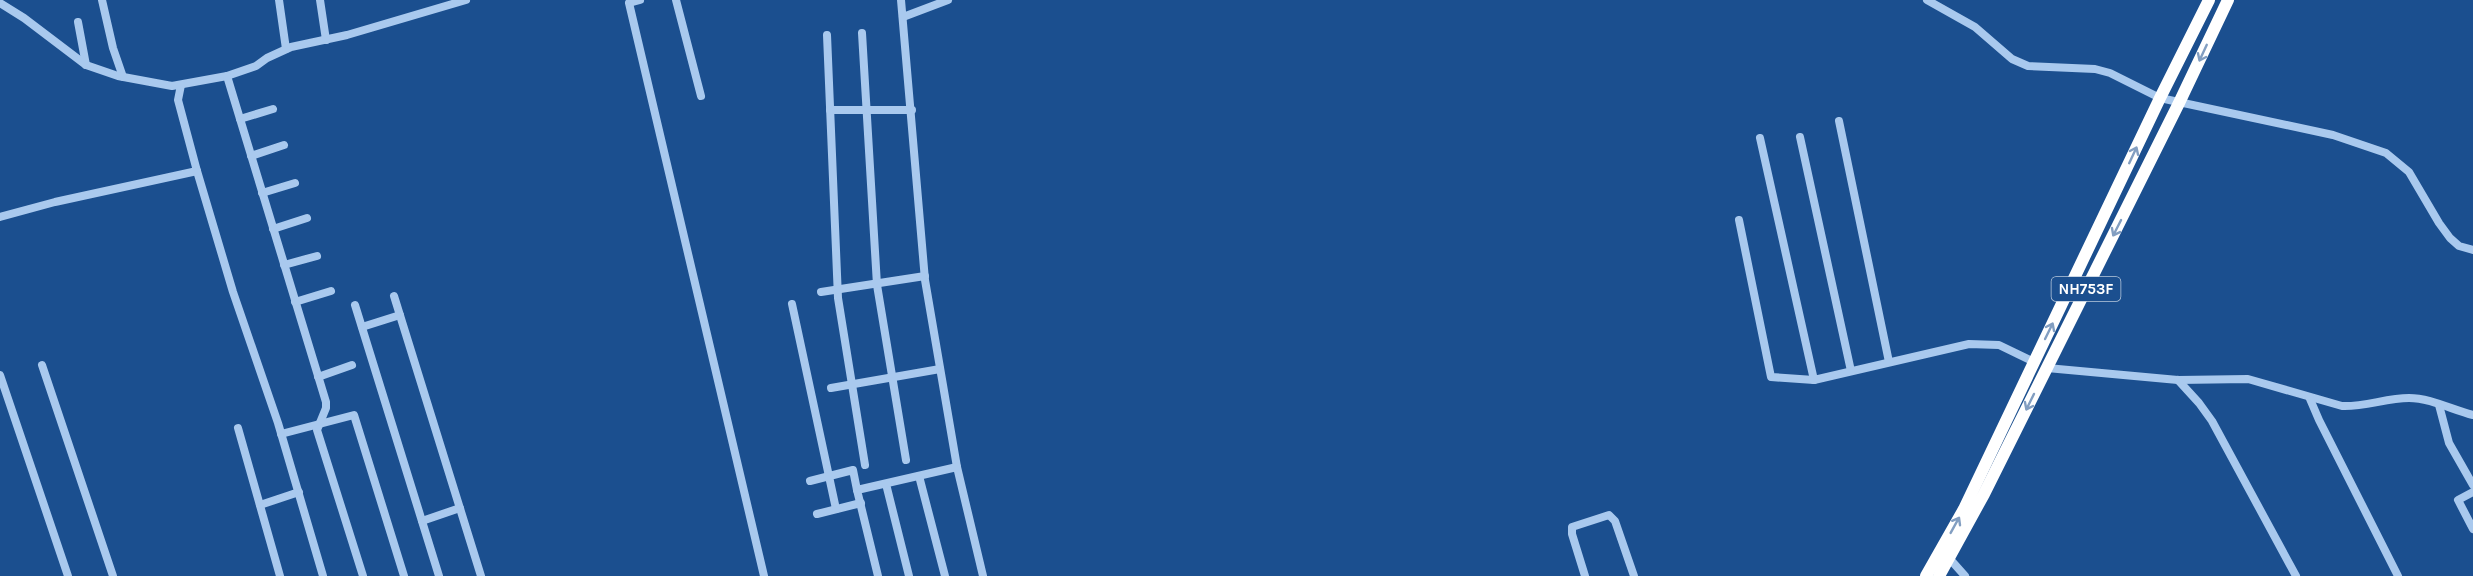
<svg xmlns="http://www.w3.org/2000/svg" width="2473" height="576" viewBox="0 0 2473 576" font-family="Karla,sans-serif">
	<rect width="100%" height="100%" fill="#1b4f8f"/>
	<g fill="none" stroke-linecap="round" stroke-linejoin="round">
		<g stroke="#a9c9ee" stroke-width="8">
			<polyline points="102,0 113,48 123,77"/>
			<polyline points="279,0 286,49"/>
			<polyline points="320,0 326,40"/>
			<polyline points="640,0 629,3 764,576"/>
			<polyline points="676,0 701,96"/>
			<polyline points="901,0 925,280 957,467 983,576"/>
			<polyline points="1927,0 1975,27 2012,59 2028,66 2095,69 2110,73 2160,98 2333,135 2386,153 2409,172 2439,223 2450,238 2459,246 2473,250"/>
			<polyline points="0,3 24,18 86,65 118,76 172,86 227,76 256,66 267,58 291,47 347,35 466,0"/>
			<polyline points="903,17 948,0"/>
			<polyline points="78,22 86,65"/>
			<polyline points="862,33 877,285 906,460"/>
			<polyline points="827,35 838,298 865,465"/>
			<polyline points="227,76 326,402 326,408 317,430 363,576"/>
			<polyline points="181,85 178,100 197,171 233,292 278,423 323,576"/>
			<polyline points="830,110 912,110"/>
			<polyline points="240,119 273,109"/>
			<polyline points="1839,121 1889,362"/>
			<polyline points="1800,137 1851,371"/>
			<polyline points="1760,138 1814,380"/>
			<polyline points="251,156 284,145"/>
			<polyline points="262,193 295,183"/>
			<polyline points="0,217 55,202 197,171"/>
			<polyline points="1739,220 1771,377 1814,380 1969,344 1999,345 2034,362"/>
			<polyline points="273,229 307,218"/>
			<polyline points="284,265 317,256"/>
			<polyline points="821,292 925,276"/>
			<polyline points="394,296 481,576"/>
			<polyline points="295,302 331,291"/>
			<polyline points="792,304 836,509"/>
			<polyline points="355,305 439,576"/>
			<polyline points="362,327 400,315"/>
			<polyline points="42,365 113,576"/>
			<path d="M 2047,368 L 2178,380 L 2248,379 L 2342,406 C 2365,407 2386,398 2409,398 C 2430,398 2453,410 2473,415"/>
			<polyline points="0,375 68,576"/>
			<polyline points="318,377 352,365"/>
			<polyline points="2178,380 2199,403 2212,421 2296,576"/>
			<polyline points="831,388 940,369"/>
			<polyline points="2310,399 2319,420 2398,576"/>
			<polyline points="2439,405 2449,443 2473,485"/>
			<polyline points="238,428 280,576"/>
			<polyline points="281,434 354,415 404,576"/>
			<polyline points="919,476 945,576"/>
			<polyline points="810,481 853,470 857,490"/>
			<polyline points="886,484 909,576"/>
			<polyline points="2473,492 2458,500 2473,529"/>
			<polyline points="260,505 299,492"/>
			<polyline points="817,514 861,503"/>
			<polyline points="422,521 460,508"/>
			<polyline points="1949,558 1965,576"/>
			<polyline points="878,576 857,490 957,467"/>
			<polyline points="1585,576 1572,534 1572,527 1609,515 1615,521 1634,576"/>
		</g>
		<g stroke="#fff" stroke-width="12">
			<polyline points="1926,576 1964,509 2160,98 2209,0"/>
			<polyline points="1939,576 1984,494 2179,103 2228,0"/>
		</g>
	</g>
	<defs><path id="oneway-shaft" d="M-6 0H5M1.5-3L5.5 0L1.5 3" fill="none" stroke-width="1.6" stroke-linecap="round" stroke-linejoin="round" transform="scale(1.5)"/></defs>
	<g stroke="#829ec1">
		<use href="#oneway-shaft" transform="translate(2203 53) rotate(115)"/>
		<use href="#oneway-shaft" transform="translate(2133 155) rotate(-65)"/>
		<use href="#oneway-shaft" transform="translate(2117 228) rotate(117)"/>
		<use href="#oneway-shaft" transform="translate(2049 331) rotate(-64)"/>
		<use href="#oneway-shaft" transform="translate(2030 402) rotate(116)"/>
		<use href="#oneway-shaft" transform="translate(1955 525) rotate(-61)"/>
	</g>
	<g text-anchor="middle" stroke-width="6" stroke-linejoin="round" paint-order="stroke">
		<rect fill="#1b4f8f" stroke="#bbcadd" stroke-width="1.5" x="2051.5" y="277" width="69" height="24" rx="4.5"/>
		<g font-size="15" font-weight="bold" fill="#fff">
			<text x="2086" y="294">NH753F</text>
		</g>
	</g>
</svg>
